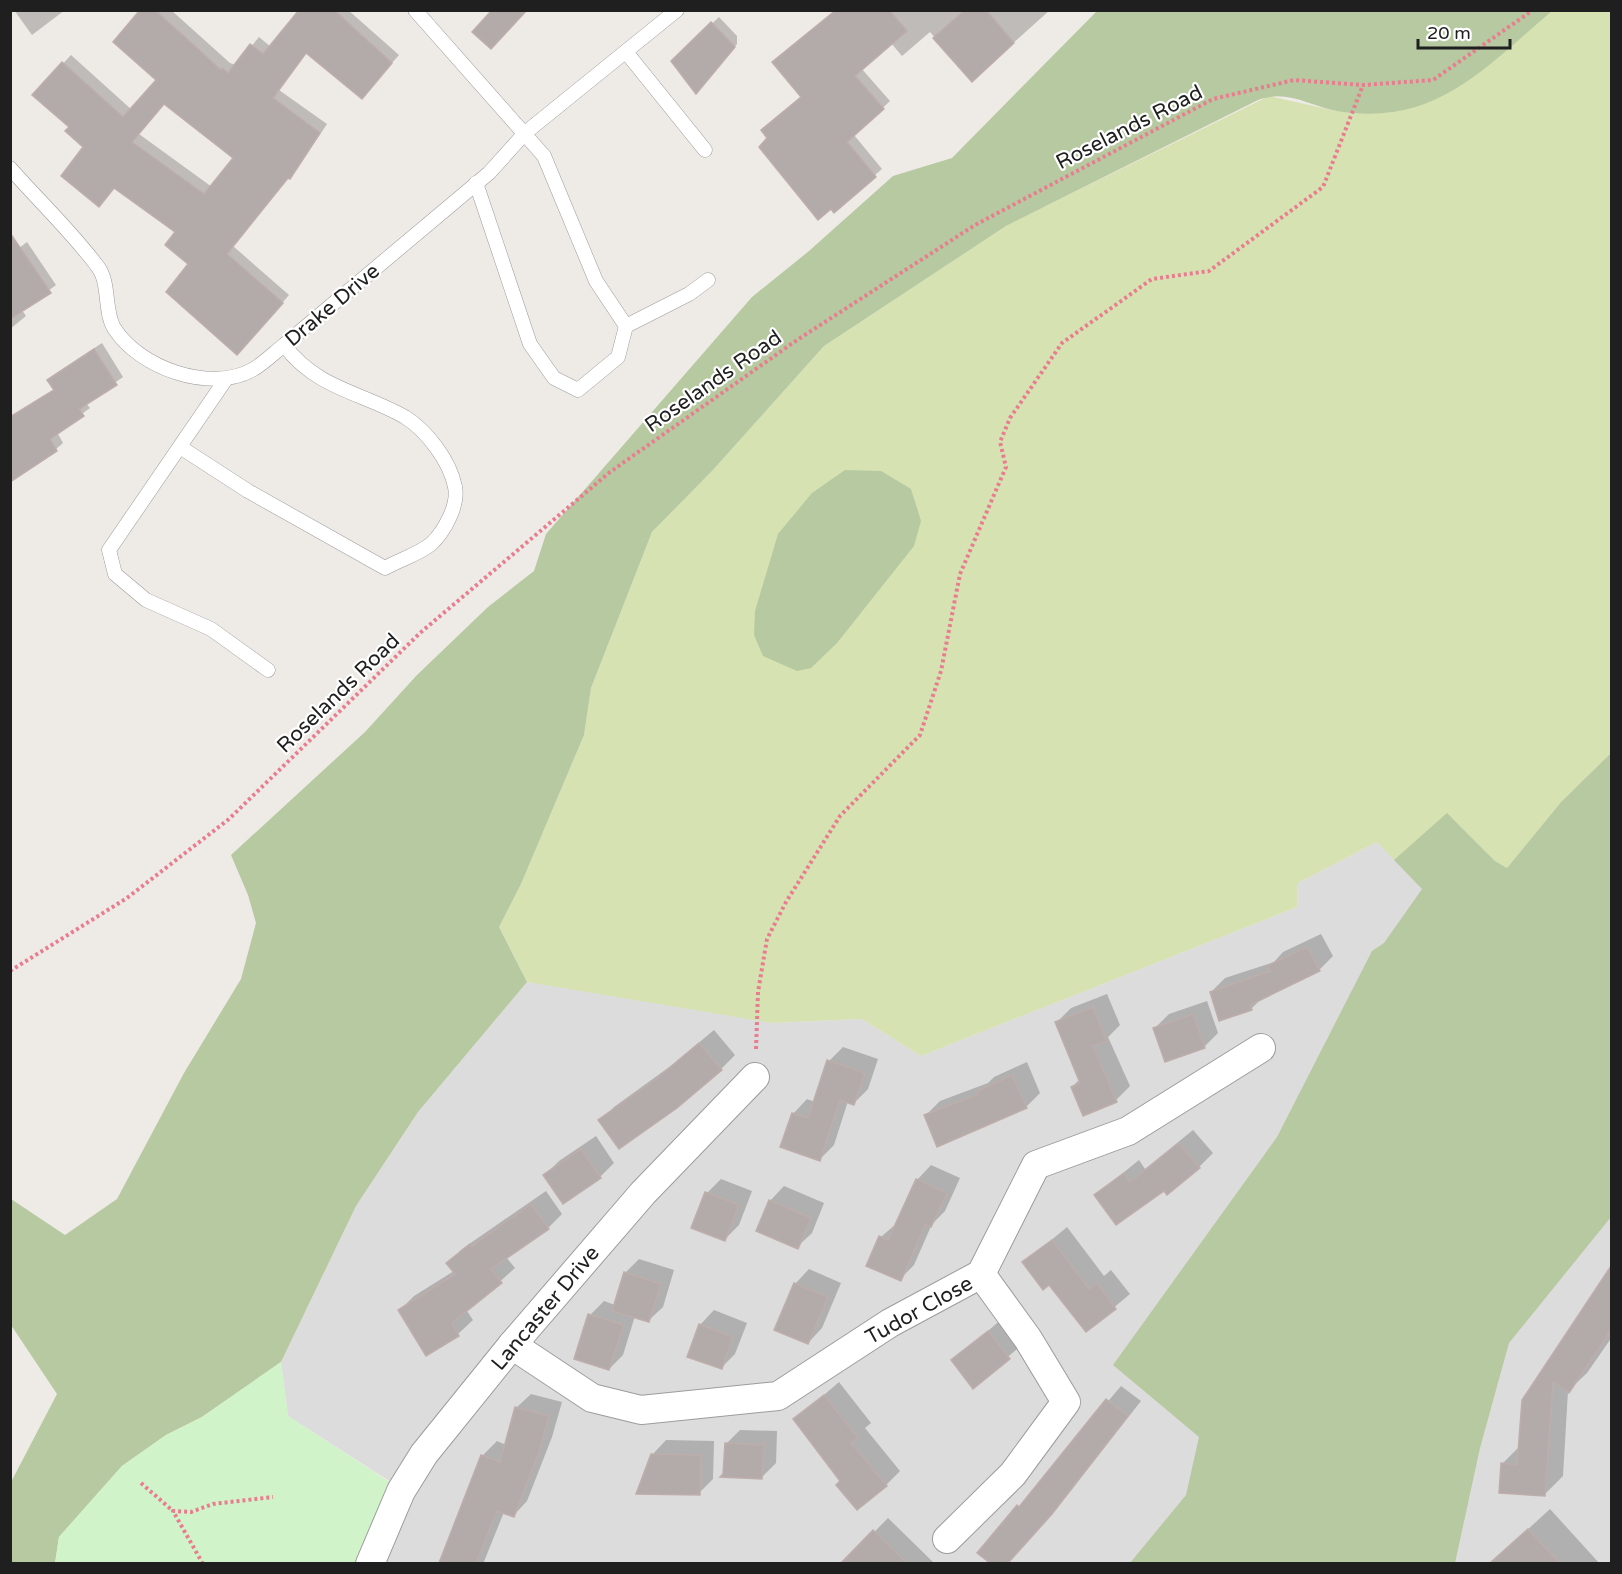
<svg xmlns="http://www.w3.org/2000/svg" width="1622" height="1574" viewBox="0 0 1622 1574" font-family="'Varela Round',sans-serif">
	<rect width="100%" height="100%" fill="#eeeae6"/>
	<polygon fill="#dddcdc" points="1377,842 1611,952 1611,1563 375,1563 405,1491 288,1416 281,1362 356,1206 418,1112 527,982 569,986 772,1023 862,1019 921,1056 1297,907 1298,883"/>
	<polygon fill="#d7e2b3" points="1552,11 1611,11 1611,753 1561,802 1507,868 1495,861 1452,818 1422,836 1394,860 1377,842 1298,883 1297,907 921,1056 862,1019 772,1023 527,982 499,927 521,884 584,735 591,688 652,532 712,471 824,346 1006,226 1269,96 1336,111 1514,42"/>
	<g fill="#b7c9a0">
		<path d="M 1097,11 L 1552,11 C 1484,68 1436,127 1337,111 C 1309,106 1287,89 1258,100 L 1006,226 L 824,346 L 712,471 L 652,532 L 591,688 L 584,735 L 521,884 L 499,927 L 527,982 L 418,1112 L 356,1206 L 281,1362 L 202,1417 L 166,1435 L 122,1466 L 59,1537 L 55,1563 L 11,1563 L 10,1484 L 57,1394 L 11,1325 L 11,1199 L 65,1235 L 117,1199 L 184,1073 L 241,979 L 256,923 L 248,895 L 231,855 L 365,732 L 417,675 L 488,607 L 534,571 L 546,534 L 752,297 L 809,251 L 893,176 L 952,158 Z"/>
		<polygon points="845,470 881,471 911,489 921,521 914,546 837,643 811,668 797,671 763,656 754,635 755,611 778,534 812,493"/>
		<polygon points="1611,753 1611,1217 1509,1343 1480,1448 1455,1563 1130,1563 1186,1495 1199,1437 1113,1365 1277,1137 1372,951 1384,943 1422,889 1394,860 1447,813 1495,861 1507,868 1561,802"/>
	</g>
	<polygon fill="#d1f3c9" points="281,1362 288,1416 397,1487 366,1563 55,1564 59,1537 122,1466 166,1435 202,1417"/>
	<g fill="#0003" fill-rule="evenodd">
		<polygon points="14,10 65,10 32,35"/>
		<path d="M 142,10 L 171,10 L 230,63 L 236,65 L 259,37 L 271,47 L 300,10 L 348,10 L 399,55 L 362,97 L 307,52 L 279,90 L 327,124 L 297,169 L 288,176 L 233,246 L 289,295 L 245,346 L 190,264 L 177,232 L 85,147 L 71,127 L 34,95 L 71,55 L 132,110 L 159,80 ZM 165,103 L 235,158 L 212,187 L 139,134 Z"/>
		<polygon points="831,10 1050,10 972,80 930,32 902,56 891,43 861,68 890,101 854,135 882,169 834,210 802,96 833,13"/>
		<polygon points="719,17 737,36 737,44 702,85 673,61"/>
		<polygon points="27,242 56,285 22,310 26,316 10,329 10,255"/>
		<polygon points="102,343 123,377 86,403 90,408 57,432 63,443 56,449 10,480 19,413 55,389 49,381 55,374"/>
		<polygon points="1321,934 1333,956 1319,970 1263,997 1251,1009 1211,992 1225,978 1274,962 1283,952"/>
		<polygon points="1107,994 1120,1025 1108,1037 1130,1086 1116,1100 1072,1087 1080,1079 1057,1022 1071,1008"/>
		<polygon points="1207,1001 1218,1033 1204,1047 1155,1028 1169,1014"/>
		<polygon points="714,1030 735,1055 721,1069 600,1121 614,1107 672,1065"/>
		<polygon points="843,1047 878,1059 868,1089 854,1103 848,1101 834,1145 820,1159 793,1114 807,1099 815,1102 829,1061"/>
		<polygon points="1027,1062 1040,1093 1026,1107 926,1115 940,1101 988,1083 994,1077"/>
		<polygon points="1193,1130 1213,1153 1199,1167 1164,1189 1096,1195 1139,1160 1145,1169"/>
		<polygon points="596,1136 614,1163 600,1177 563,1202 545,1175 559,1161"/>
		<polygon points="931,1165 960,1178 945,1211 932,1224 914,1265 900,1279 881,1237 897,1223 917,1180"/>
		<polygon points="721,1179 752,1191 739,1225 725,1239 707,1193"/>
		<polygon points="784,1186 824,1203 812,1233 797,1247 770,1201"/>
		<polygon points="546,1191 562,1214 548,1228 506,1257 515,1268 467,1311 473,1320 458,1334 427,1354 400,1310 414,1296 454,1271 448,1263 462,1249"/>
		<polygon points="1067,1227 1104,1276 1111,1270 1130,1294 1087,1330 1049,1283 1024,1263"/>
		<polygon points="639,1259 674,1270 663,1307 648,1321 635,1316 623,1355 609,1369 590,1315 604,1301 615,1305 625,1273"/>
		<polygon points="809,1269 841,1283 822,1328 808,1343 795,1284"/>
		<polygon points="1612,1271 1612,1337 1587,1373 1568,1391 1563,1476 1545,1494 1502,1464 1520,1446"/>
		<polygon points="714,1310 747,1323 735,1354 721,1368 700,1325"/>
		<polygon points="1003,1318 1023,1344 973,1386 953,1361"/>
		<polygon points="839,1382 871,1423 865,1428 900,1471 886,1485 795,1420"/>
		<polygon points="1121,1386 1141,1401 1065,1498 1014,1556 1007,1564 992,1564 980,1553"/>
		<polygon points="531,1394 562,1402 552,1437 527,1501 513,1516 504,1512 483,1564 440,1564 483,1455 497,1441 506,1445 516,1408"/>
		<polygon points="740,1430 777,1431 776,1463 762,1477 726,1444"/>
		<polygon points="666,1440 714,1441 713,1479 699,1493 652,1455"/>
		<polygon points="1550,1509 1600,1564 1492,1564 1513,1543"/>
		<polygon points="888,1518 935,1564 853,1564 848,1559"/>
	</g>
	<g fill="#b3aba9" stroke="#beaeab" stroke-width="1.5" fill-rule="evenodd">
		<path d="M 140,10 L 155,10 L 221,70 L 222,68 L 228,73 L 250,44 L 263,54 L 299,10 L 334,10 L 392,63 L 362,99 L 306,53 L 273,98 L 320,133 L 290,179 L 288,178 L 227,254 L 283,303 L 237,355 L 166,292 L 188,264 L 165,245 L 175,232 L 114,188 L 99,207 L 61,176 L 83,147 L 65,131 L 69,127 L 32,95 L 62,62 L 123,117 L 156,80 L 113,42 ZM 164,104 L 233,158 L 204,194 L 132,142 Z"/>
		<polygon points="492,10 527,10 491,49 472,32"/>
		<polygon points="836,10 889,10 907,31 855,76 884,109 847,142 876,177 834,213 831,209 818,220 759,147 767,138 761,130 801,97 772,62"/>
		<polygon points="965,10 986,10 1014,43 972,82 933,38"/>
		<polygon points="711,22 735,47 696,94 671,61"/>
		<polygon points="10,233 51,293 10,319"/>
		<polygon points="94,349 117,385 79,409 84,416 50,439 57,451 10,482 10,417 54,390 47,380"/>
		<polygon points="1307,947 1320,971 1250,1005 1252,1010 1219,1021 1210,992 1270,971 1267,966"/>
		<polygon points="1093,1007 1107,1041 1093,1046 1117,1102 1083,1116 1071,1087 1080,1083 1055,1022"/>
		<polygon points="1193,1014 1205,1048 1165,1062 1153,1028"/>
		<polygon points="699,1043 722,1070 677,1108 619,1149 598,1120 656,1079"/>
		<polygon points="827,1060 865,1073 854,1105 840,1100 820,1161 780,1147 792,1113 808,1118"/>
		<polygon points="1012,1075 1027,1108 937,1147 924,1115 979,1094 978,1091"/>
		<polygon points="1179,1143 1200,1168 1167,1195 1164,1191 1116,1225 1094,1195 1124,1173 1130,1182"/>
		<polygon points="581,1149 601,1178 563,1204 543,1175"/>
		<polygon points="916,1179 947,1193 931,1227 925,1225 901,1281 866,1266 879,1236 888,1240"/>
		<polygon points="705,1192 739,1205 725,1241 691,1228"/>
		<polygon points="769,1200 811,1218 798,1249 756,1231"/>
		<polygon points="531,1204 549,1229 491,1269 502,1283 452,1323 459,1336 426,1356 398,1310 455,1274 446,1263 470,1244 472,1246"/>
		<polygon points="1052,1240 1089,1289 1097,1283 1116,1309 1086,1332 1049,1285 1043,1290 1022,1262"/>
		<polygon points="1611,1266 1611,1330 1569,1393 1553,1382 1545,1496 1499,1493 1501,1463 1517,1465 1522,1400"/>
		<polygon points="624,1272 661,1284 649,1322 612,1311"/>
		<polygon points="794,1283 828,1297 808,1344 774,1330"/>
		<polygon points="588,1314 624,1325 609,1370 574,1359"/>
		<polygon points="699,1324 733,1337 722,1369 687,1357"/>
		<polygon points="988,1331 1010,1359 973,1389 951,1360"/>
		<polygon points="824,1395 858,1438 851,1443 887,1486 857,1510 836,1485 840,1481 793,1419"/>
		<polygon points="1106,1399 1128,1416 1052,1514 1008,1563 990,1563 977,1553 1017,1505 1019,1507"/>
		<polygon points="515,1407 549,1416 539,1452 514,1517 497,1511 476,1563 439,1563 481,1455 500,1462"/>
		<polygon points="764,1442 762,1479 720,1477 723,1474 725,1443 761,1445"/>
		<polygon points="651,1454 701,1455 700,1495 636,1494"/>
		<polygon points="1528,1529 1560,1563 1490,1563"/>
		<polygon points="873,1530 907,1563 841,1563"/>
	</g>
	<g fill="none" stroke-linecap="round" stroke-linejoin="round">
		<g stroke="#9c9c9c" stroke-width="15">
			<g id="lane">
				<polyline points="415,10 544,156 596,281 626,326"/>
				<polyline points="626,52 705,150"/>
				<path d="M 10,168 C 39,201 72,232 98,267 C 110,283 104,311 114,328 C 139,368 210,393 252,370 C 263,364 274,353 284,345 L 489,173 L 525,133 L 677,10"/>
				<polyline points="476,183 530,344 554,378 578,390 618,357 626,326 689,294 708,280"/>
				<polyline points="226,379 109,550 115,574 146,600 211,629 268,670"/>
				<path d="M 180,447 L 248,491 L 385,568 C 399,560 419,554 431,544 C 444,532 459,505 455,487 C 450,461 427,431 405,417 C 361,392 317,389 284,345"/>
			</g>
		</g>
		<g stroke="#9c9c9c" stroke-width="30">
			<g id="street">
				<polyline points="512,1345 592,1398 641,1410 778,1396 890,1323 981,1274 1036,1165 1128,1131 1261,1048"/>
				<polyline points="947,1539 1013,1474 1066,1402 1028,1339 981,1274"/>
				<polyline points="370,1564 401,1491 424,1454 512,1345 643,1193 755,1077"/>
			</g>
		</g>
		<g stroke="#e97d90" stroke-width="4" stroke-dasharray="3 3" stroke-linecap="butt">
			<polyline points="10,971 127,898 229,819 420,633 610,472 797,340 975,225 1213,99 1294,80 1363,85 1433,80 1533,10"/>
			<polyline points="756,1049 758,992 767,939 786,902 840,816 920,735 941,671 960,574 1006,467 1000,442 1010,418 1062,343 1152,279 1209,271 1323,187 1363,85"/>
			<polyline points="141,1483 173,1511"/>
			<polyline points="203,1564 173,1511 191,1512 213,1504 273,1497"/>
		</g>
		<use href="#lane" stroke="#fff" stroke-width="14"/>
		<use href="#street" stroke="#fff" stroke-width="28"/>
	</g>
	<g text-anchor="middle" stroke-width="4.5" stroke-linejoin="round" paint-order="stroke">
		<g font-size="21" fill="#1f1f1f" stroke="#fff">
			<text transform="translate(1129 127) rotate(-27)" y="7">Roselands Road</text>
			<text transform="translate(332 305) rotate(-40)" y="7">Drake Drive</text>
			<text transform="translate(713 381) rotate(-35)" y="7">Roselands Road</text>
			<text transform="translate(338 693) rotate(-44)" y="7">Roselands Road</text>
			<text transform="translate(545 1308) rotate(-50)" y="7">Lancaster Drive</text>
			<text transform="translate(919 1310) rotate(-29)" y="7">Tudor Close</text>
		</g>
	</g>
	<rect width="1622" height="1574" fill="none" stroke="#1f1f1f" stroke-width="24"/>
	<path d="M1418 39v9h92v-9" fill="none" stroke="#1f1f1f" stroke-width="3"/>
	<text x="1427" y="39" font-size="18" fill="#1f1f1f" stroke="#ffffff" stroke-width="4.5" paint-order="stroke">20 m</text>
</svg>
